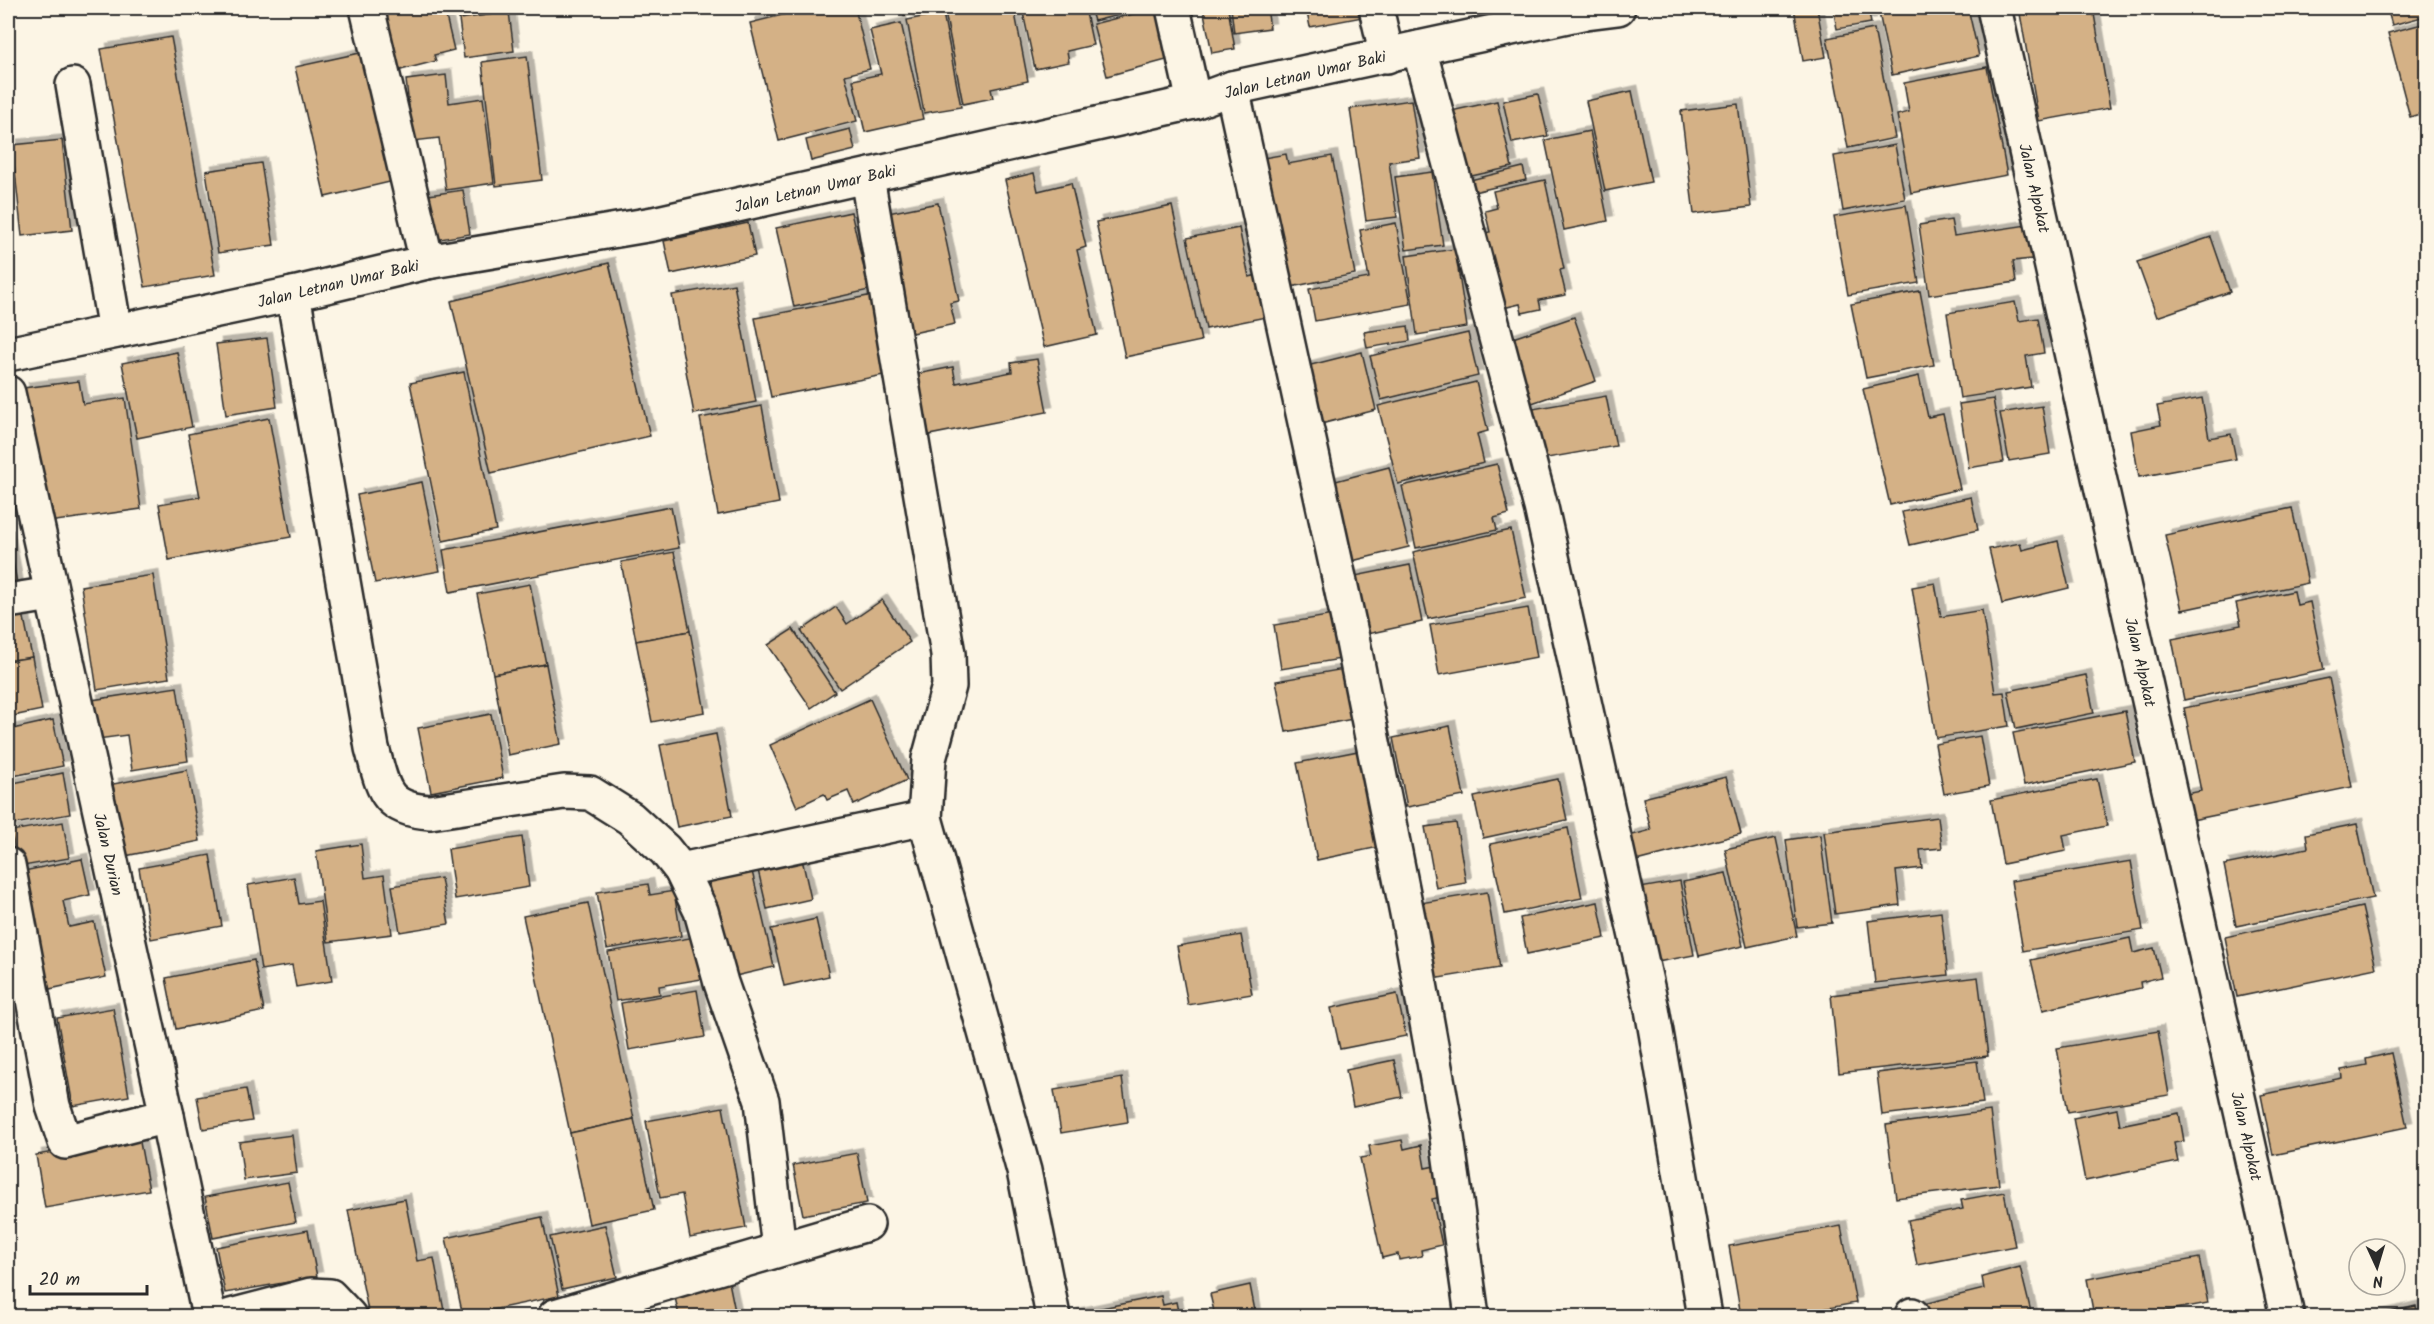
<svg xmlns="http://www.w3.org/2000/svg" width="2434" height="1324" viewBox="0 0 2434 1324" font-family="Kalam,sans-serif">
	<defs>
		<filter id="shadow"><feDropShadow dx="5.5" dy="-5.5" stdDeviation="0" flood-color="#0004"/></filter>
	</defs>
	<rect width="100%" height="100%" fill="#fcf5e5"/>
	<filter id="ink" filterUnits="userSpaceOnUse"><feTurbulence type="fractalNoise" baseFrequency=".0167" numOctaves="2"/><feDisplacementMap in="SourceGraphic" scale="12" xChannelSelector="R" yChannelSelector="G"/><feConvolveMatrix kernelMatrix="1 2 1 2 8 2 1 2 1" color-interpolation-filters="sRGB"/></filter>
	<g filter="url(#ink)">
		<g fill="#d4b186" stroke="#2b2b2b" stroke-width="1.5" filter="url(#shadow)">
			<polygon points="373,8 444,8 454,50 434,55 436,61 389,73"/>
			<polygon points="810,8 855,8 870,69 845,75 857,121 779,141 750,23"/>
			<polygon points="902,8 943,8 943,9 904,16"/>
			<polygon points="971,8 1014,8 1028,81 991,89 993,98 963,104 945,12"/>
			<polygon points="1022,8 1085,8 1093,45 1067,51 1069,62 1035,69"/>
			<polygon points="1090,8 1147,8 1094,21"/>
			<polygon points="1157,8 1170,59 1107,76 1093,24"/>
			<polygon points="1203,8 1228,8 1235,49 1212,53"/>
			<polygon points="1231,8 1267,8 1270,28 1234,33"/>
			<polygon points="1306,8 1372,8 1373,15 1310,27"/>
			<polygon points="1794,8 1817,8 1826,57 1803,61"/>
			<polygon points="1833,8 1868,8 1871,23 1837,29"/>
			<polygon points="1878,8 1968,8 1979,56 1892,75"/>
			<polygon points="2019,8 2093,8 2110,108 2039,121"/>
			<polygon points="2387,8 2426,8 2426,16 2392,25"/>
			<polygon points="509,12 514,51 464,58 459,19"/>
			<polygon points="943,13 961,107 924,113 907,20"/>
			<polygon points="901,23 923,119 865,132 853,80 881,74 870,30"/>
			<polygon points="2426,23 2426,112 2410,117 2388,33"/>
			<polygon points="1874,29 1895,138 1848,148 1827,38"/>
			<polygon points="171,37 215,275 145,287 101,49"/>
			<polygon points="360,53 390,182 325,197 295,67"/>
			<polygon points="527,56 542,180 496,186 482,62"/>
			<polygon points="1987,67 2007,175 1911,193 1897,115 1909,112 1904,83"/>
			<polygon points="446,75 449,103 483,98 494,183 446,190 439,138 413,141 406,80"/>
			<polygon points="1632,91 1651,182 1605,191 1586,101"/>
			<polygon points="1538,94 1548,136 1512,143 1503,101"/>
			<polygon points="1411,100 1420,158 1389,162 1397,217 1366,221 1350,109"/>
			<polygon points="1497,101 1512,167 1467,177 1451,111"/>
			<polygon points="1738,104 1751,207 1694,214 1681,111"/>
			<polygon points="2426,126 2426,161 2418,128"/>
			<polygon points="850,129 855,150 811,161 806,140"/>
			<polygon points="1590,131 1608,221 1564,230 1545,140"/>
			<polygon points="62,140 72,230 22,236 12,145"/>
			<polygon points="1895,145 1905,199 1843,211 1834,156"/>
			<polygon points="1286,154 1288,164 1332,156 1355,274 1276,290 1252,160"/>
			<polygon points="261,163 274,245 218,253 206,171"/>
			<polygon points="1523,167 1526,180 1465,194 1462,182"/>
			<polygon points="1432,172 1443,245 1406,250 1395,177"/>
			<polygon points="1034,173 1038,191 1071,183 1086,247 1077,250 1097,335 1044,347 1005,180"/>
			<polygon points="1545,180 1564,269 1560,270 1566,295 1539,300 1541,309 1522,313 1520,304 1503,308 1478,234 1490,232 1485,211 1497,208 1493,191"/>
			<polygon points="463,190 470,234 429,241 422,196"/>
			<polygon points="938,203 959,301 950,303 955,324 908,334 883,214"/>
			<polygon points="1906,205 1919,283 1848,295 1834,217"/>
			<polygon points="1172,206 1201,341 1125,357 1096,222"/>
			<polygon points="851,212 869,290 794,307 776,228"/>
			<polygon points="1951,220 1954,236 2027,225 2032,259 2013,261 2016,282 1929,295 1919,225"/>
			<polygon points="748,223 755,256 671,274 664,241"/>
			<polygon points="1396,223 1411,304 1315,321 1309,289 1369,278 1360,230"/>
			<polygon points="1239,228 1249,277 1262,274 1271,316 1206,329 1187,238"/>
			<polygon points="2211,237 2230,292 2157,317 2137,262"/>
			<polygon points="1455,249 1467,327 1417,335 1406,256"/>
			<polygon points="609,263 650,436 491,473 451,301"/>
			<polygon points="734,284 756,402 694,414 672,295"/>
			<polygon points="1920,291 1934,365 1866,378 1851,304"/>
			<polygon points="873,295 889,374 771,397 755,318"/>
			<polygon points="2015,302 2019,321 2038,318 2044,353 2026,356 2031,387 1960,398 1947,313"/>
			<polygon points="1574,317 1596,381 1532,403 1510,339"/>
			<polygon points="1408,326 1410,341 1367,348 1364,332"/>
			<polygon points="1468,333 1478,376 1381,400 1370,356"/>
			<polygon points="267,338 277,407 226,415 216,344"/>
			<polygon points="177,352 192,427 137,438 122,363"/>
			<polygon points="1362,352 1376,410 1313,426 1299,368"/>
			<polygon points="1037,359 1047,412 929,435 917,374 953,367 956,383 1012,372 1011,363"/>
			<polygon points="464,372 496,530 443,541 410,383"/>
			<polygon points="1919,376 1928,417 1943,414 1960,489 1890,505 1863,389"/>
			<polygon points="79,381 83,404 125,398 141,509 42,523 23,388"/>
			<polygon points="1476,382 1488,431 1477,434 1484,463 1398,484 1378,406"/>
			<polygon points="1606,396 1616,446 1536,460 1527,410"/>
			<polygon points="2202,398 2209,438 2231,434 2236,459 2139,477 2131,431 2161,425 2157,406"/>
			<polygon points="1993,399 2004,462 1969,468 1959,404"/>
			<polygon points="762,406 779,503 718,515 700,418"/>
			<polygon points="2042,406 2050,454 2009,461 2000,413"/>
			<polygon points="269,418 291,537 169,560 159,504 200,497 188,434"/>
			<polygon points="1497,464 1509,514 1494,518 1497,530 1416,548 1402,486"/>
			<polygon points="1389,467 1409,547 1348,562 1328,483"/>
			<polygon points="422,482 440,571 375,583 357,495"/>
			<polygon points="1971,497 1978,530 1910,545 1902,512"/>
			<polygon points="671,507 679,548 450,592 443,550"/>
			<polygon points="2292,508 2308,583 2182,610 2165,535"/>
			<polygon points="1511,530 1526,598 1428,619 1413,552"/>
			<polygon points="8,535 18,588 8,591"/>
			<polygon points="2058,541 2069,588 2002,604 1989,549 2020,543 2022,550"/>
			<polygon points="674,552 690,631 636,641 621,562"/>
			<polygon points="1410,565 1422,622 1358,636 1345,578"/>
			<polygon points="153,575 169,678 97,690 81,586"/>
			<polygon points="1935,583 1941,617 1982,610 1995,693 2004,692 2009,726 1936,738 1912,587"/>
			<polygon points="530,584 546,664 493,674 477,594"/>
			<polygon points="2294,591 2297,605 2310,602 2324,670 2184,700 2172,639 2241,625 2236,603"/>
			<polygon points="882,600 910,642 840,689 801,631 836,607 847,624"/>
			<polygon points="21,603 32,657 8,661 8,606"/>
			<polygon points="1528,608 1537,657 1439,675 1430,625"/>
			<polygon points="1333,615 1341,659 1281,669 1274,625"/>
			<polygon points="793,629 835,692 811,708 768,645"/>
			<polygon points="690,631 705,712 652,722 636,641"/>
			<polygon points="32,657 42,710 8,717 8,661"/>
			<polygon points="546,664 561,744 508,755 493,674"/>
			<polygon points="1349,668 1358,718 1286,732 1276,681"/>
			<polygon points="2086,675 2094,713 2016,729 2008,691"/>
			<polygon points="2329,678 2352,787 2182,822 2177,796 2201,791 2184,708"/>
			<polygon points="177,687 188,761 132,770 127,735 98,739 92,700"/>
			<polygon points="870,699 907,780 854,805 848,791 827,800 824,794 797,807 770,745"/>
			<polygon points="2125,711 2135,762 2024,785 2013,733"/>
			<polygon points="491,714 503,778 431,792 418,728"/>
			<polygon points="53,720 63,766 8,777 8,730"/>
			<polygon points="1450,726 1464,796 1407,807 1393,738"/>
			<polygon points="716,734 732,816 677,827 660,745"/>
			<polygon points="1980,736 1989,786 1944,794 1935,744"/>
			<polygon points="1358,751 1379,847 1317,860 1297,763"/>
			<polygon points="187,770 200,841 125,856 113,784"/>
			<polygon points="63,773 70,814 15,824 8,784"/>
			<polygon points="1726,777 1741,834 1636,861 1629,836 1651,830 1643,798"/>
			<polygon points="1558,779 1567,820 1483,838 1474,797"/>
			<polygon points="2097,779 2107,826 2063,835 2066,851 2003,864 1991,800"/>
			<polygon points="1938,817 1942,848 1920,850 1922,868 1896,871 1900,905 1835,914 1824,832"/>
			<polygon points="63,822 69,858 18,867 11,831"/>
			<polygon points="1456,823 1466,883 1436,888 1425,827"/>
			<polygon points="2357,824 2373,898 2236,926 2224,865 2308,848 2306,834"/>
			<polygon points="1568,828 1582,898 1505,914 1490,844"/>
			<polygon points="1820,835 1832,923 1797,927 1786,840"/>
			<polygon points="522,837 529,887 455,899 448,849"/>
			<polygon points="1776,838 1797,936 1747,947 1725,849"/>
			<polygon points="361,844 365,878 384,875 392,934 328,942 316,851"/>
			<polygon points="210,855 222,926 151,939 139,868"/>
			<polygon points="82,859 90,895 63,901 69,927 94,922 106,977 45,990 19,872"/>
			<polygon points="802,859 811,899 767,909 758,870"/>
			<polygon points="2131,861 2143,930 2023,951 2011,881"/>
			<polygon points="752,871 774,967 731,977 709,881"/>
			<polygon points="1726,873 1743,946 1699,956 1683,882"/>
			<polygon points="294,877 299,904 320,901 332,981 296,987 292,965 261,970 248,885"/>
			<polygon points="441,878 449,924 400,932 392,886"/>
			<polygon points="1680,881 1694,955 1647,964 1634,889"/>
			<polygon points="648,884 650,895 674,891 681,936 607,949 597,892"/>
			<polygon points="1487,892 1500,968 1433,979 1420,903"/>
			<polygon points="1598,902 1605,938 1527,954 1520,918"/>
			<polygon points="588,903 634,1119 570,1133 523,916"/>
			<polygon points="2362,907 2376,968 2237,997 2225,937"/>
			<polygon points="1941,912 1948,975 1875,983 1868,921"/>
			<polygon points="816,919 829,976 784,986 771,929"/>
			<polygon points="1241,935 1252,994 1188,1005 1177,946"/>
			<polygon points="701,936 708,978 659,986 660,994 616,1001 608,952"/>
			<polygon points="2130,938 2133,953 2154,948 2161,977 2140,982 2141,988 2043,1010 2031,960"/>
			<polygon points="8,939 21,990 8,993"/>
			<polygon points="254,960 264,1011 176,1029 166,978"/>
			<polygon points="1978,977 1988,1056 1839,1073 1831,995"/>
			<polygon points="697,990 705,1037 629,1050 621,1003"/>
			<polygon points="1397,994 1406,1036 1340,1049 1331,1008"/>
			<polygon points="113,1008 129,1096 73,1106 57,1018"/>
			<polygon points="2158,1031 2169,1095 2068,1112 2057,1048"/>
			<polygon points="2391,1053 2407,1127 2273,1155 2261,1095 2342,1078 2341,1070 2367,1065 2366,1059"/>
			<polygon points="1394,1060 1402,1097 1353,1107 1346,1070"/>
			<polygon points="1977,1061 1983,1103 1882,1115 1877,1073"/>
			<polygon points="1122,1078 1128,1122 1061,1133 1054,1090"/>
			<polygon points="246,1089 252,1121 203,1129 197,1097"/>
			<polygon points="723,1107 746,1228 690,1238 682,1194 660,1198 646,1121"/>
			<polygon points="2117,1109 2120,1125 2179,1113 2184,1141 2174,1143 2178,1162 2085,1181 2073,1118"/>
			<polygon points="1990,1111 1999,1185 1896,1198 1886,1125"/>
			<polygon points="634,1119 654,1210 589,1224 570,1133"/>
			<polygon points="292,1135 297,1173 244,1180 239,1142"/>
			<polygon points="139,1137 149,1190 45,1208 36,1155"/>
			<polygon points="1402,1140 1404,1149 1421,1145 1425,1168 1435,1166 1442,1197 1432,1199 1442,1245 1421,1250 1422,1256 1399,1260 1398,1254 1382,1258 1360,1158 1371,1156 1369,1146"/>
			<polygon points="857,1153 867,1203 803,1215 793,1165"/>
			<polygon points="288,1182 296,1222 213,1238 205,1197"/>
			<polygon points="2004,1192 2015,1246 1917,1265 1908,1220 1963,1209 1961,1200"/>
			<polygon points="405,1199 417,1261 434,1258 445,1316 369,1316 348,1210"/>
			<polygon points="542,1217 559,1296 463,1316 446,1238"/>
			<polygon points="605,1225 617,1277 562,1289 550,1237"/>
			<polygon points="1841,1226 1856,1303 1785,1316 1741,1316 1729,1246"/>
			<polygon points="308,1230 317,1277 225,1293 216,1247"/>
			<polygon points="2199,1258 2208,1303 2139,1316 2094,1316 2087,1279"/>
			<polygon points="2020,1267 2032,1316 1917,1316 1915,1306 1984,1289 1982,1277"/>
			<polygon points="727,1272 736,1316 679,1316 672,1283"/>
			<polygon points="1250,1285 1256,1316 1215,1316 1210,1294"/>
			<polygon points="1161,1296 1163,1305 1176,1302 1179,1316 1073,1316 1072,1314"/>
			<polygon points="2416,1306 2418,1316 2373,1316"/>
		</g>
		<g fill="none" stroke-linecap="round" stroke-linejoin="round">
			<g stroke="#2b2b2b" stroke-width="38">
				<g id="minor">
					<polyline points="367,8 427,262"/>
					<polyline points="1173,8 1194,102"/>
					<polyline points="1376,8 1387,56"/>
					<polyline points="1994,8 2287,1316"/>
					<polyline points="1419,48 1541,507 1652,1009 1705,1316"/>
					<polyline points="73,85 115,331"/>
					<polyline points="1232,88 1353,642 1410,928 1445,1123 1472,1316"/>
					<polyline points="867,177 948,654 949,686 929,759 925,818 1024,1171 1053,1316"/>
					<path d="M 293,294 L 372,748 C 383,787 383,809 430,812 L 564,792 L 590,793 L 630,818 L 665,850 L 681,870 L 701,911 L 721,983 L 762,1101 L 779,1249"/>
					<polyline points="8,354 293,294 427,262 653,224 1194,102 1232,88 1586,12 1618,8"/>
					<polyline points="8,393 167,1116 209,1316"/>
					<polyline points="8,601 51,594"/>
					<polyline points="8,865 53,1106 65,1142 167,1116"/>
					<polyline points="681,870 925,818"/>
					<polyline points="1912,1315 1912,1316"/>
					<polyline points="231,1316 311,1295 330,1296 349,1316"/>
					<polyline points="555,1316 867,1224"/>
				</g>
			</g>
			<use href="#minor" stroke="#fcf5e5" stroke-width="33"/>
		</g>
	</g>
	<g text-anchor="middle" stroke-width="4.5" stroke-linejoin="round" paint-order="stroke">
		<g font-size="16" fill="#2b2b2b" stroke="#fcf5e5">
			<text transform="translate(1305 74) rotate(-13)" y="6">Jalan Letnan Umar Baki</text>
			<text transform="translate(815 188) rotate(-13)" y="6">Jalan Letnan Umar Baki</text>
			<text transform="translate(2035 188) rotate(77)" y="6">Jalan Alpokat</text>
			<text transform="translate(338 283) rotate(-13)" y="6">Jalan Letnan Umar Baki</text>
			<text transform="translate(2141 662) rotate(77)" y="6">Jalan Alpokat</text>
			<text transform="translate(109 854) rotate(77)" y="6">Jalan Durian</text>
			<text transform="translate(2247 1136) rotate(77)" y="6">Jalan Alpokat</text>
		</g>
	</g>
	<rect width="2434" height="1324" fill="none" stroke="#fcf5e5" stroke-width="30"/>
	<rect x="15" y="15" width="2404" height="1294" fill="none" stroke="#2b2b2b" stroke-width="2" filter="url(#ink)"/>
	<g transform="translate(2377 1267) rotate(176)"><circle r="28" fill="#fcf5e5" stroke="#a8a49b" stroke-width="1.5"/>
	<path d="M0-4.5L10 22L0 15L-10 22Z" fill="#2b2b2b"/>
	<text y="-9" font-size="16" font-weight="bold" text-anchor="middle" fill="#2b2b2b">N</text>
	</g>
	<path d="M30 1285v9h117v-9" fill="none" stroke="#2b2b2b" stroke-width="3"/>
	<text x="39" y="1285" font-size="18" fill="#2b2b2b" stroke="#fcf5e5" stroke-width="4.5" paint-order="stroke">20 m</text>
</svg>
